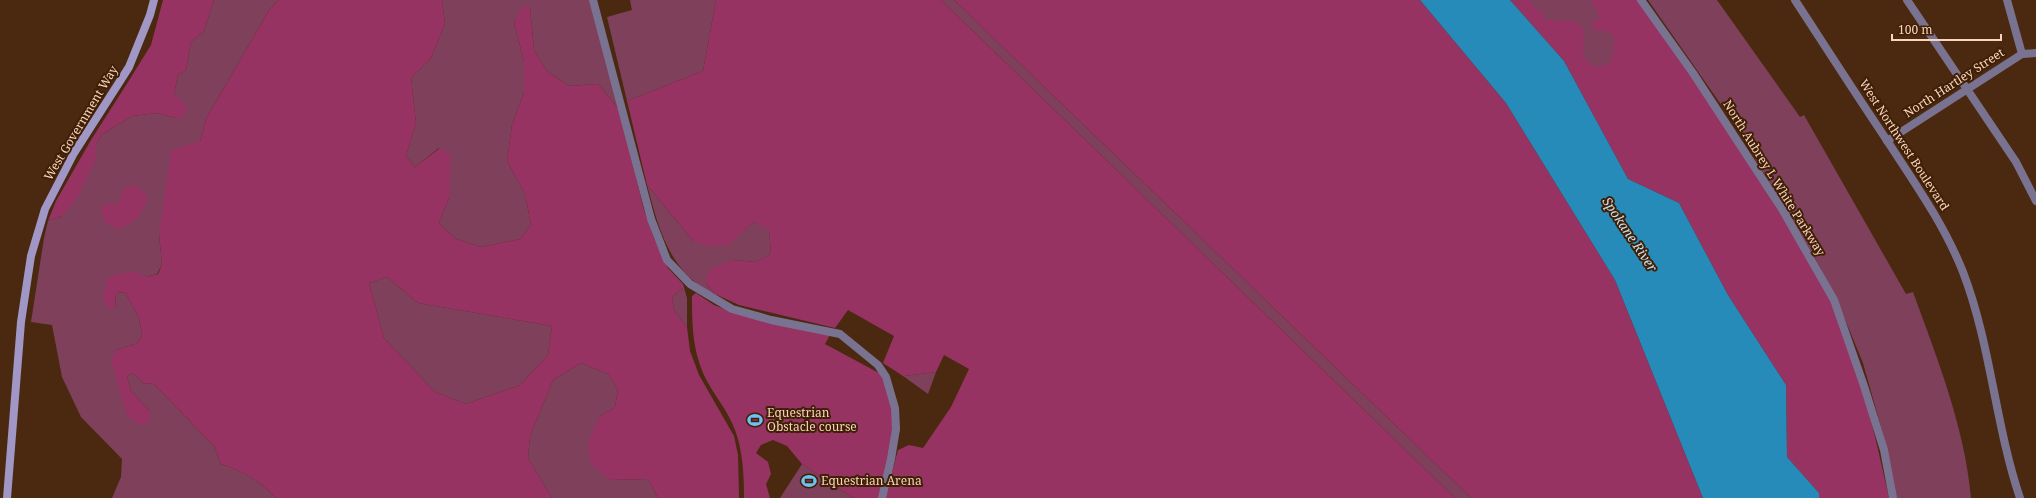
<svg xmlns="http://www.w3.org/2000/svg" width="2036" height="498" viewBox="0 0 2036 498" font-family="'Noto Serif',serif">
	<rect width="100%" height="100%" fill="#4b2910"/>
	<g fill="#7e405b">
		<path d="M 214,0 L 279,0 L 269,10 L 206,119 L 200,141 L 159,235 L 162,264 L 157,274 L 146,277 L 108,277 L 115,308 L 116,293 L 125,292 L 139,318 L 142,335 L 138,343 L 116,350 L 127,416 L 150,411 L 131,391 L 127,376 L 133,373 L 143,383 L 154,384 L 214,446 L 221,464 C 243,471 260,481 276,498 L 112,498 L 121,477 L 122,459 L 81,417 L 62,377 L 52,325 L 31,322 L 44,238 L 48,221 L 62,216 L 96,159 L 96,145 L 101,135 L 132,116 L 157,113 L 176,118 L 174,95 L 178,75 L 186,70 L 191,42 L 204,31 Z"/>
		<polygon points="442,0 591,0 619,109 598,84 569,86 547,71 534,50 530,8 514,22 524,62 524,92 512,125 507,161 525,194 531,225 520,239 481,247 456,239 439,223 449,198 439,148 415,167 406,156 416,123 411,78 431,58 445,24"/>
		<polygon points="630,0 716,0 703,71 627,101 607,17 632,10"/>
		<polygon points="941,0 954,0 1471,498 1455,498"/>
		<polygon points="1520,0 1604,0 1636,38 1598,90"/>
		<path d="M 1648,0 L 1717,0 L 1800,117 L 1804,115 L 1906,294 L 1913,292 C 1937,358 1965,428 1971,498 L 1896,498 L 1888,452 L 1863,363 L 1837,300 L 1815,258 L 1729,116 Z"/>
		<path d="M 647,185 L 694,242 L 743,231 L 753,222 L 769,229 L 771,254 L 756,262 L 733,260 L 706,283 L 715,294 C 709,291 701,288 696,283 C 665,258 657,221 647,185 Z"/>
		<polygon points="387,277 418,303 552,326 548,355 520,385 466,404 435,392 384,338 369,283"/>
		<polygon points="683,284 687,298 687,327 674,310 672,297 683,288"/>
		<polygon points="581,363 608,374 618,389 615,407 599,417 610,480 648,479 658,498 552,498 528,458 530,436 553,380"/>
		<polygon points="936,372 928,394 903,376"/>
		<polygon points="802,464 853,498 780,498"/>
	</g>
	<g fill="#963362" fill-rule="evenodd">
		<polygon points="163,0 214,0 204,31 191,42 186,70 178,75 174,95 188,106 182,118 176,118 157,113 132,116 101,135 96,145 96,159 76,200 62,216 48,221 56,201 91,140 128,82 151,45"/>
		<path d="M 279,0 L 442,0 L 445,24 L 431,58 L 411,78 L 416,123 L 406,156 L 415,167 L 440,148 L 451,155 L 449,198 L 439,223 L 456,239 L 481,247 L 520,239 L 531,225 L 525,194 L 507,161 L 512,125 L 524,92 L 524,62 L 514,22 L 523,5 L 530,8 L 534,50 L 547,71 L 569,86 L 598,84 L 619,109 L 644,210 L 654,238 L 668,268 L 683,284 L 683,288 L 672,297 L 674,310 L 687,327 L 690,351 L 699,375 L 734,436 L 738,455 L 739,498 L 658,498 L 648,479 L 610,480 L 590,463 L 588,442 L 599,417 L 615,407 L 618,389 L 608,374 L 581,363 L 553,380 L 530,436 L 528,458 L 552,498 L 276,498 C 260,481 243,471 221,464 L 214,446 L 154,384 L 143,383 L 133,373 L 127,376 L 131,391 L 150,411 L 148,424 L 140,425 L 127,416 L 111,361 L 116,350 L 138,343 L 142,335 L 139,318 L 125,292 L 116,293 L 115,308 L 107,308 L 103,295 L 108,277 L 133,271 L 146,277 L 158,274 L 162,264 L 159,235 L 171,150 L 200,141 L 206,119 L 269,10 ZM 387,277 L 418,303 L 552,326 L 548,355 L 520,385 L 466,404 L 435,392 L 384,338 L 369,283 Z"/>
		<polygon points="716,0 941,0 1455,498 885,498 898,450 909,445 923,448 951,407 969,369 944,355 936,372 903,376 883,363 894,336 848,310 835,328 739,305 715,294 706,283 708,270 733,260 756,262 771,254 769,230 753,222 729,245 709,246 694,242 647,185 627,101 703,71"/>
		<polygon points="954,0 1420,0 1506,103 1615,280 1703,498 1471,498"/>
		<path d="M 1510,0 L 1529,0 L 1537,10 L 1544,13 L 1544,20 L 1575,21 L 1584,30 L 1583,54 L 1591,66 C 1613,70 1614,55 1614,37 L 1608,31 L 1598,31 L 1592,27 L 1593,22 L 1600,17 L 1591,0 L 1640,0 C 1681,59 1720,118 1758,179 C 1783,217 1808,255 1828,296 C 1858,360 1874,429 1889,498 L 1819,498 L 1819,493 L 1787,457 L 1786,385 L 1728,295 L 1679,203 L 1628,179 L 1564,61 Z"/>
		<polygon points="138,186 148,198 138,218 118,230 105,222 101,208 106,203 117,205 125,187"/>
		<path d="M 696,293 L 714,305 L 735,313 L 830,335 L 825,344 L 879,373 C 904,411 888,457 879,498 L 853,498 L 802,464 L 787,446 L 773,440 L 761,445 L 756,453 L 768,462 L 771,474 L 766,484 L 770,498 L 744,498 C 744,474 743,446 732,423 C 723,403 707,387 700,365 C 692,342 692,320 692,296 Z"/>
	</g>
	<polygon fill="#278bb9" points="1420,0 1510,0 1564,61 1628,179 1679,203 1728,295 1786,385 1787,457 1819,493 1819,498 1703,498 1615,280 1506,103"/>
	<g fill="none" stroke-linecap="round" stroke-linejoin="round">
		<g stroke="#797391" stroke-width="8">
			<polyline points="593,0 651,219 667,260 690,284 732,309 771,320 840,334 878,365 886,377 895,408 896,429 891,459 882,498"/>
			<polyline points="1641,0 1693,73 1782,209 1834,300 1864,386 1884,450 1893,498"/>
			<path d="M 1795,0 C 1825,46 1855,93 1886,139 C 1914,182 1944,224 1963,272 C 1991,345 1995,424 2020,498"/>
			<polyline points="1907,0 2016,162 2036,201"/>
			<polyline points="2007,0 2022,54"/>
			<polyline points="1887,141 2022,54 2036,53"/>
		</g>
		<polyline stroke="#a197c7" stroke-width="8" points="7,498 21,322 31,256 45,209 74,153 129,67 150,15 154,0"/>
	</g>
	<defs>
		<g id="stadium-bare" transform="scale(1.2)"><path d="M0-5a6.5 5 0 1 0 0 10a6.5 5 0 1 0 0-10ZM-3.5-1.8h7v3.6h-7Z" fill="#6cc3f2" stroke="#3f1f05" stroke-width="2.5" paint-order="stroke"/></g>
	</defs>
	<g fill-rule="evenodd">
		<use href="#stadium-bare" x="755" y="420"/>
		<use href="#stadium-bare" x="809" y="481"/>
	</g>
	<g text-anchor="middle" stroke-width="4" stroke-linejoin="round" paint-order="stroke">
		<g font-size="12" fill="#fad5be" stroke="#3f1f05">
			<text transform="translate(1954 83) rotate(-33)" y="4">North Hartley Street</text>
			<text transform="translate(81 123) rotate(-59)" y="4">West Government Way</text>
			<text transform="translate(1904 145) rotate(57)" y="4">West Northwest Boulevard</text>
			<text transform="translate(1774 178) rotate(58)" y="4">North Aubrey L White Parkway</text>
		</g>
		<g font-size="12" fill="#fad5be" stroke="#3f1f05" text-anchor="start">
			<text x="767" y="417">Equestrian<tspan x="767" dy="14">Obstacle course</tspan></text>
			<text x="821" y="485">Equestrian Arena</text>
		</g>
		<g font-size="13" font-style="italic" fill="#c8e2f1" stroke="#3f1f05">
			<text transform="translate(1630 234) rotate(56)" y="5">Spokane River</text>
		</g>
	</g>
	<path d="M1892 34v6h109v-6" fill="none" stroke="#fad5be" stroke-width="2"/>
	<text x="1898" y="34" font-size="12" fill="#fad5be" stroke="#3f1f05" stroke-width="3" paint-order="stroke">100 m</text>
</svg>
